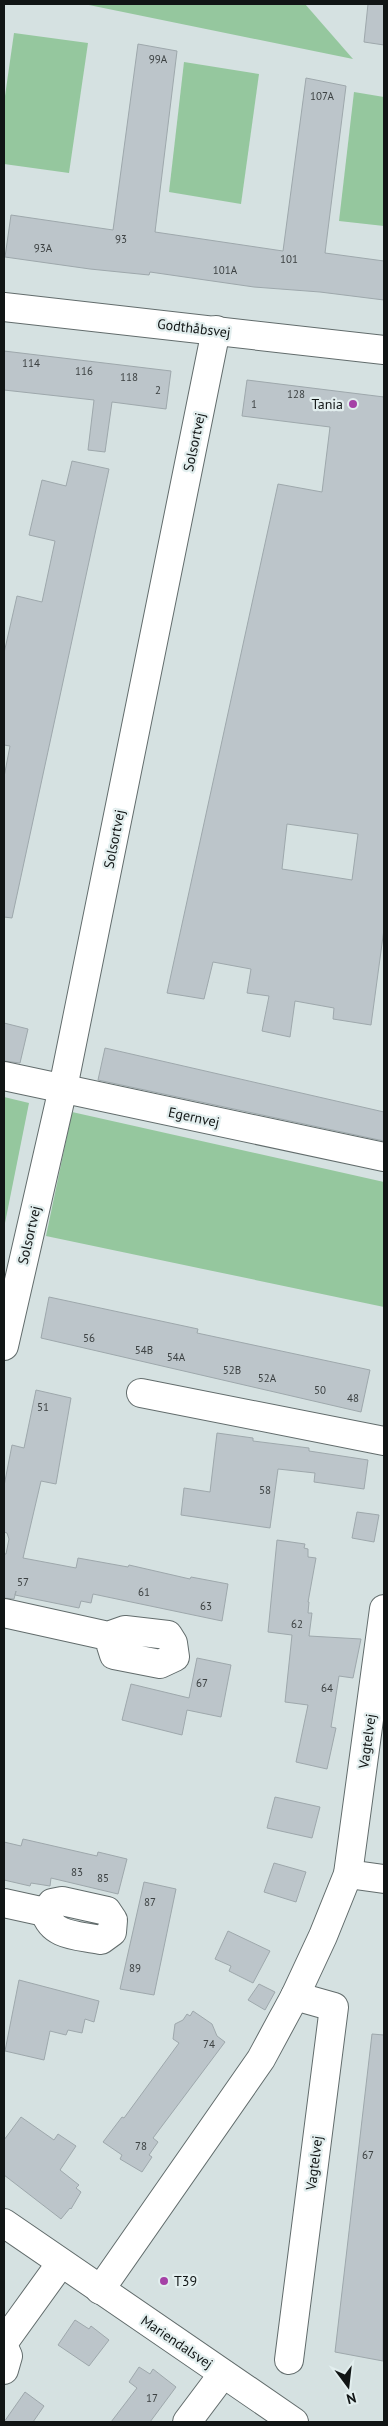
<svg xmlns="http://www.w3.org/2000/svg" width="388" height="2426" viewBox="0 0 388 2426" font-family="'PT Sans',sans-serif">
	<rect width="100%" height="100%" fill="#d5e1e1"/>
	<g fill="#95c79e">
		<polygon points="84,4 305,4 353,59"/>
		<polygon points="14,33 88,43 69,173 4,164 4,103"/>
		<polygon points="184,62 259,74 241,204 169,192"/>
		<polygon points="354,92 384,97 384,226 339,221"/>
		<polygon points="4,1097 29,1103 4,1228"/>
		<polygon points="72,1112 384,1182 384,1307 46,1236"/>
	</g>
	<g fill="#bcc5ca" stroke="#9ea8ac" fill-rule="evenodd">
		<polygon points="368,4 384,4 384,45 364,42"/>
		<polygon points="138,44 177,51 155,232 283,251 306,78 346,86 325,253 384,261 384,300 320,292 254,287 150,272 149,275 90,269 5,257 11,215 113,230"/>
		<polygon points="4,351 171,371 166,409 112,402 105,452 88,450 94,400 4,390"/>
		<path d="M 247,380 L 384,397 L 384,929 L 371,1025 L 333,1019 L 334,1008 L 295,1001 L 290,1037 L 262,1031 L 269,996 L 247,993 L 251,969 L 213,962 L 204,999 L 167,993 L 278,484 L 322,492 L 330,427 L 242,416 ZM 287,824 L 358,834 L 352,880 L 282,869 Z"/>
		<polygon points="72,461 109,469 12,918 4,917 4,777 10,746 4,745 4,653 17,596 42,602 55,541 29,535 42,480 66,486"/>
		<polygon points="4,1023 28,1029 20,1063 4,1061"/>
		<polygon points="105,1048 384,1112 384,1141 98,1080"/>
		<polygon points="49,1297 198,1329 197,1333 370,1370 361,1412 41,1338"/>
		<polygon points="36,1390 71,1398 56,1484 41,1481 23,1558 76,1568 78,1558 128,1567 129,1565 190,1579 191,1577 228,1584 222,1621 93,1594 91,1603 81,1601 79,1608 15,1595 16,1591 14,1599 4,1598 4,1554 6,1554 9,1539 7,1533 4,1532 4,1486 12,1445 24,1448"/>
		<polygon points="217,1433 253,1438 253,1441 309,1448 309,1451 368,1460 364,1489 314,1482 315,1473 278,1469 270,1528 181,1515 184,1488 210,1492"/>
		<polygon points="357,1512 379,1515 374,1542 352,1538"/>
		<polygon points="277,1540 305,1544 304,1548 308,1549 308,1557 316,1558 308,1602 309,1602 308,1613 312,1613 309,1636 361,1639 353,1678 339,1676 331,1727 336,1728 327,1769 296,1762 308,1705 285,1702 292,1635 268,1632"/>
		<polygon points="197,1658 231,1665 221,1717 187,1710 182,1735 122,1720 131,1684 189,1698"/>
		<polygon points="275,1797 320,1807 312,1838 267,1828"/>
		<polygon points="23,1839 97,1856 98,1852 127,1859 118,1894 51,1878 50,1886 31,1883 30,1886 4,1880 4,1842 21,1846"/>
		<polygon points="274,1863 306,1872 296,1902 264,1892"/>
		<polygon points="144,1882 176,1889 154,1995 120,1989"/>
		<polygon points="228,1931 270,1951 253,1983 229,1971 231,1966 215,1959"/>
		<polygon points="19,1980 99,2001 94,2022 85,2019 82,2033 68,2030 66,2035 50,2031 44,2060 5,2051"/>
		<polygon points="259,1984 275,1992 265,2010 248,2000"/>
		<polygon points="193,2011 212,2024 217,2036 225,2042 153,2138 158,2142 149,2155 152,2157 142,2172 120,2159 122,2155 103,2142 122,2117 124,2118 179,2043 173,2039 175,2024 183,2020 187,2014 190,2016"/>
		<polygon points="372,2034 384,2035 383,2361 335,2352"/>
		<polygon points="21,2117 54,2140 58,2134 76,2146 60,2170 79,2185 76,2188 81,2192 71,2209 70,2208 61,2219 4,2175 4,2140"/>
		<polygon points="75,2320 89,2329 91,2326 109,2340 89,2366 58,2345"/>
		<polygon points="139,2367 150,2374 153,2369 176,2387 150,2422 111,2422 137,2388 129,2382"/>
		<polygon points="25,2392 44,2406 33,2422 4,2422"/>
	</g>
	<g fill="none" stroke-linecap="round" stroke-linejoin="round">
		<g stroke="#626c6c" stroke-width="30">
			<g id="minor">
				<polyline points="4,307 384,350"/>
				<polyline points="4,1076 384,1157"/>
				<polyline points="4,1346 63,1088 216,330"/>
				<polyline points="141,1393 384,1441"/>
				<polyline points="4,1613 108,1636 125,1630 168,1635 173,1643 175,1657 160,1664 114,1655 108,1636"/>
				<polyline points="348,1874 384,1879"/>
				<path d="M 62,1901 L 107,1911 L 113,1920 L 112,1932 L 101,1940 C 78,1935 52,1937 45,1912 L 52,1903 Z"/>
				<polyline points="4,1903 45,1912"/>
				<polyline points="4,2223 294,2422"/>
				<polyline points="100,2290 261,2059 295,1996 323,1936 348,1874 384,1609"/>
				<polyline points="4,2342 61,2263"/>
				<polyline points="4,2347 8,2356 4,2370"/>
				<polyline points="289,2360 334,2007 295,1996"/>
				<polyline points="187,2422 223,2374"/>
			</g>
		</g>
		<use href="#minor" stroke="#fff" stroke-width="28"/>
	</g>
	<g fill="#a541a6" stroke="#e2eeee" stroke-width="2">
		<circle cx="353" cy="404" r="5"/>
		<circle cx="164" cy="2281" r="5"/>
	</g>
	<g text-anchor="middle" stroke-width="4.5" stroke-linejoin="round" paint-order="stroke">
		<g font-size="11" fill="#3c4142">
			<text x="158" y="63">99A</text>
			<text x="322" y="100">107A</text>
			<text x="121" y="243">93</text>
			<text x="43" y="252">93A</text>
			<text x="289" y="263">101</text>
			<text x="225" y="274">101A</text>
			<text x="31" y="367">114</text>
			<text x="84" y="375">116</text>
			<text x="129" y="381">118</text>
			<text x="158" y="394">2</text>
			<text x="296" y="398">128</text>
			<text x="254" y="408">1</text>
			<text x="89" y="1342">56</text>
			<text x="144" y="1354">54B</text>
			<text x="176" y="1361">54A</text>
			<text x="232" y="1374">52B</text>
			<text x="267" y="1382">52A</text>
			<text x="320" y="1394">50</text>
			<text x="353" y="1402">48</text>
			<text x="43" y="1411">51</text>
			<text x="265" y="1494">58</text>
			<text x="23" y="1586">57</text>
			<text x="144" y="1596">61</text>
			<text x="206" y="1610">63</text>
			<text x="297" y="1628">62</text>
			<text x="202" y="1687">67</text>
			<text x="327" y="1692">64</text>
			<text x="77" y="1876">83</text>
			<text x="103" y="1882">85</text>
			<text x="150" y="1906">87</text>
			<text x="135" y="1972">89</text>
			<text x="209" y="2048">74</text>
			<text x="141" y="2150">78</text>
			<text x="368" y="2159">67</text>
			<text x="152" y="2402">17</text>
		</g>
		<g font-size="14" fill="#111515" stroke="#e2eeee">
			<text transform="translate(194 328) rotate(7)" y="5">Godthåbsvej</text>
			<text transform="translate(194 442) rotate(-78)" y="5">Solsortvej</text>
			<text transform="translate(114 839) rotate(-79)" y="5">Solsortvej</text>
			<text transform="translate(194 1117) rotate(12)" y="5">Egernvej</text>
			<text transform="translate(29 1235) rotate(-77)" y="5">Solsortvej</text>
			<text transform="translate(367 1741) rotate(-82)" y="5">Vagtelvej</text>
			<text transform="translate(314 2163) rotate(-83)" y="5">Vagtelvej</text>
			<text transform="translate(177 2342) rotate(34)" y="5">Mariendalsvej</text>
		</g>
		<g font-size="14" fill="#111515" stroke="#e2eeee" text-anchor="end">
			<text x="343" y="409">Tania</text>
			<text x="174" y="2286" text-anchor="start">T39</text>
		</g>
	</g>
	<rect width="388" height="2426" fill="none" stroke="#111515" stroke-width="10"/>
	<g transform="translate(348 2386) rotate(165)" stroke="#e2eeee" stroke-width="4" paint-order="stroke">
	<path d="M0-4L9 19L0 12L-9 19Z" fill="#111515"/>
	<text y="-8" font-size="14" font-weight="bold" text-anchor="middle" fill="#111515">N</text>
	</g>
</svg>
